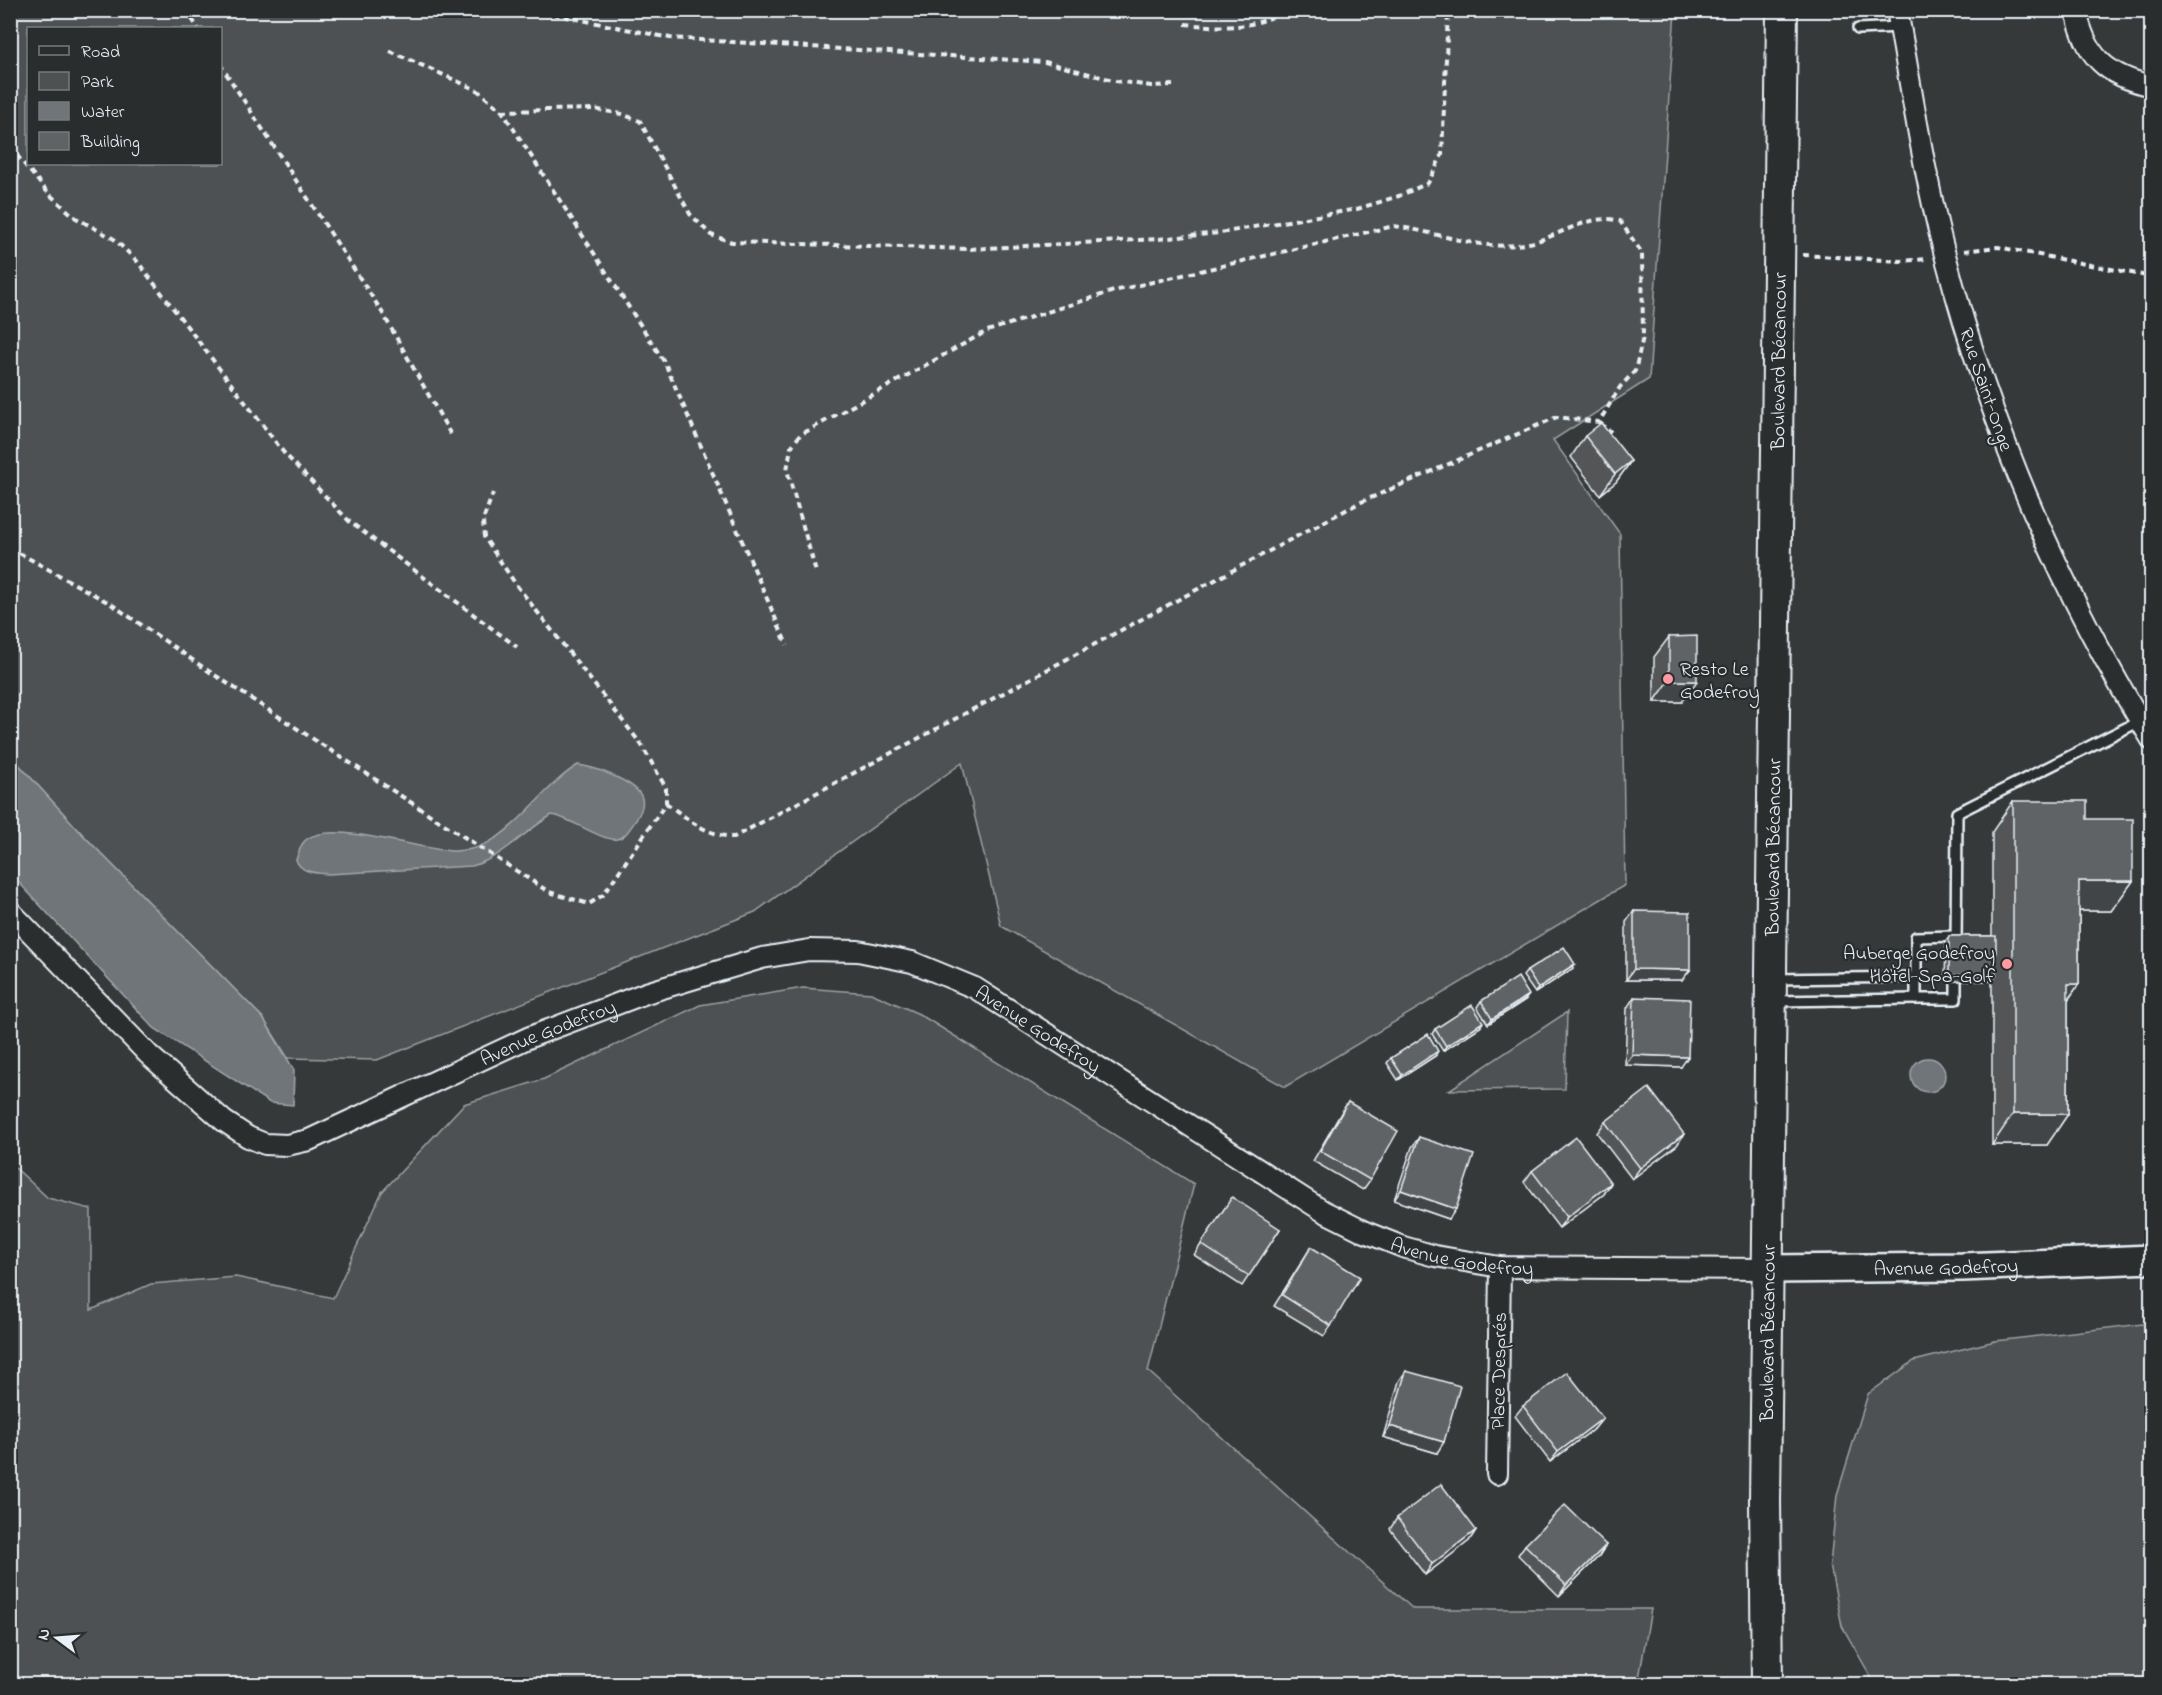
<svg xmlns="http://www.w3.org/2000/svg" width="2162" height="1695" viewBox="0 0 2162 1695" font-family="'Indie Flower',sans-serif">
	<rect width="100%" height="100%" fill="#35393a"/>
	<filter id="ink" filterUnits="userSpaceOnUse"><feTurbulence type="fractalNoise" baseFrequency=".0167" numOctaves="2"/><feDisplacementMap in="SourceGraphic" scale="12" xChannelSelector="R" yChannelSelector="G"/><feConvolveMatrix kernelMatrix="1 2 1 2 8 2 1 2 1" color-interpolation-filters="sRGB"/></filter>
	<g filter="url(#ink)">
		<g fill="#4d5152" stroke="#9aa1a5" stroke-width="1.5" fill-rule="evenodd">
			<path d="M 11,11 L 1675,11 L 1649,379 L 1553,440 L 1620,534 L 1625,885 L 1285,1087 L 1001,926 L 962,763 L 755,912 L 377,1060 L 288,1058 L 263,1018 L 84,836 L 11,756 ZM 28,28 L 220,28 L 220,164 L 28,164 Z"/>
			<polygon points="803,988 871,993 919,1014 1194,1184 1148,1371 1413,1609 1651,1609 1638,1684 11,1684 11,1164 48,1198 91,1209 91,1310 151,1284 236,1277 333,1298 382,1192 464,1104 544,1079 700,1005"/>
			<polygon points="1567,1012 1565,1089 1449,1090"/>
			<polygon points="2151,1323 2151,1684 1875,1684 1842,1626 1830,1565 1837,1495 1868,1394 1914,1361 1995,1341"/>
		</g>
		<g fill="#707579" stroke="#a0a7ac" stroke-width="1.5">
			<polygon points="11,756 84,836 263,1018 294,1070 293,1105 270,1103 154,1028 11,874"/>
			<path d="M 578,765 C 595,767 637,782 642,798 C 644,806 640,813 636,820 C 631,827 626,837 617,839 C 603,842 569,817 552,815 C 524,831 504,857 472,866 L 328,874 C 316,873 301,873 296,860 C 298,855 300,847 303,843 C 323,816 421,851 454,851 C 508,852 536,790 578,765 Z"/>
			<circle cx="1928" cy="1075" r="17"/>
		</g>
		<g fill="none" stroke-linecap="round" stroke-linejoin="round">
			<g stroke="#e8f1f8" stroke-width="14">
				<g id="lane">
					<polyline points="1858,29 1900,27"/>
					<polyline points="1956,936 1916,937 1916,999 1956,999 1956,968"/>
					<polyline points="1956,948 1957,813 2140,721"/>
					<polyline points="1774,979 1916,977"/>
					<polyline points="1773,1001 1916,999"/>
				</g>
			</g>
			<g stroke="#e8f1f8" stroke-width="24">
				<g id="street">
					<path d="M 1897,10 C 1912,92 1924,175 1945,255 C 1990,426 2059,589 2152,740"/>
					<path d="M 2076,10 C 2085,56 2106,76 2152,86"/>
					<path id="s1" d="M 10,911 L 149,1055 L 224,1121 L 248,1137 L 265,1144 L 287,1145 L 309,1140 L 530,1037 L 646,993 L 762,958 L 809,950 L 858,951 L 912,962 L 975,988 L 1323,1211 L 1365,1232 L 1403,1247 L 1435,1256 L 1500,1267 L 1768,1269"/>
					<polyline points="1497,1474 1500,1267"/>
				</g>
			</g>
			<g stroke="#e8f1f8" stroke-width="32">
				<g id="secondary">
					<path id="s2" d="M 1768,1269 L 1962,1267 L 2152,1259"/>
				</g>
			</g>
			<g stroke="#e8f1f8" stroke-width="34">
				<g id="primary">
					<path id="s3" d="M 1767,1684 L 1765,1501 L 1782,10"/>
				</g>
			</g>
			<g stroke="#e8f1f8" stroke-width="4" stroke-dasharray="6 4.5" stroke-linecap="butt">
				<polyline points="186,10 198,28"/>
				<polyline points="533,10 670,38 1045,62 1116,81 1151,86 1175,85"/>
				<path d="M 1185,24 C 1229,28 1247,30 1288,10"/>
				<polyline points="390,51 477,90 502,111 665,363 787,645"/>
				<polyline points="220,64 382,312 451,435"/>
				<polyline points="502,111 593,109 622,114 640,121 690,214 711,235 732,242 969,249 1158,239 1220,233 1357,209 1399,196 1428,183 1442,155 1448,10"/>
				<polyline points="10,147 49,194 76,218 114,239 137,261 284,453 350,522 517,647"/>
				<polyline points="1964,251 1998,247 2152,277"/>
				<polyline points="1803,255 1900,261 1927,259"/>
				<polyline points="1600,423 1611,432"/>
				<polyline points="10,548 111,604 213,674 549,892 589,904 603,895 666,803 666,788 641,744 517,586 484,537 483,520 493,493"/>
				<path d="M 666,803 C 688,819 705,835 734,837 L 1359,503 L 1557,417 L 1599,422 L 1620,387 L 1635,371 L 1643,337 L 1642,253 L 1620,221 C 1590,212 1559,237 1529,243 C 1484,253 1439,232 1394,226 L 1114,291 L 987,331 L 800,435 L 791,447 L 787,470 L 816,572"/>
			</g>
			<use href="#lane" stroke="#2a2d2e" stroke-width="9"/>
			<use href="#street" stroke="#2a2d2e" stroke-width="20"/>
			<use href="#secondary" stroke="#2a2d2e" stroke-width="27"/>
			<use href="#primary" stroke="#2a2d2e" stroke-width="30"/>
		</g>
		<g fill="#525557" stroke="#e8f1f8" stroke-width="1.5">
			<polygon points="1585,436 1631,461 1616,482 1600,495 1571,457"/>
			<polygon points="1669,637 1682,702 1654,702 1654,657"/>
			<polygon points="2013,801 2133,881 2111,911 2079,911 2079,984 2068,1000 2068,1114 2047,1145 1992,1145 1992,981 1945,981 1946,942 1949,936 1992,936 1992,832"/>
			<polygon points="1634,911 1690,970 1682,980 1626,980 1626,922"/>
			<polygon points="1572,969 1535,993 1523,976 1527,971"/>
			<polygon points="1634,997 1681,1067 1625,1065 1627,1008"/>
			<polygon points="1525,1000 1488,1024 1477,1007 1481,1001"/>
			<polygon points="1480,1027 1443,1051 1432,1034 1435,1029"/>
			<polygon points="1435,1056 1398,1080 1387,1063 1391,1058"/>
			<polygon points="1348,1102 1370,1180 1363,1190 1313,1161 1341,1113"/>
			<polygon points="1605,1122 1684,1134 1677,1145 1632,1179 1597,1133"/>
			<polygon points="1419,1137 1449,1219 1394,1200 1412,1147"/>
			<polygon points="1532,1171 1611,1183 1604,1194 1559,1228 1524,1182"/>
			<polygon points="1225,1208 1280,1229 1242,1286 1194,1255"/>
			<polygon points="1311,1247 1331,1326 1324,1336 1274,1306"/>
			<polygon points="1406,1371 1437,1453 1383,1437 1399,1381"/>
			<polygon points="1523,1406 1603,1418 1595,1428 1550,1462 1515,1416"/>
			<polygon points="1397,1518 1476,1530 1469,1541 1425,1575 1390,1529"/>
			<polygon points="1525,1545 1606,1545 1599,1556 1559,1596 1518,1555"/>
		</g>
		<g fill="#424547" stroke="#e8f1f8" stroke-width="1.5">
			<polygon points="1631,461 1616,482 1600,495 1615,474"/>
			<polygon points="1669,681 1697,681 1682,702 1654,702"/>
			<polygon points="2079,881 2133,881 2111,911 2058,911"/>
			<polygon points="1575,964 1572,969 1535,993 1538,988"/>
			<polygon points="1634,969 1690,970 1682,980 1626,980"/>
			<polygon points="1949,975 1996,976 1992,981 1945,981"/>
			<polygon points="2068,984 2079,984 2058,1014"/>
			<polygon points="1529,995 1525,1000 1488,1024 1492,1019"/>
			<polygon points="1483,1022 1480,1027 1443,1051 1446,1046"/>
			<polygon points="1438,1051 1435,1056 1398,1080 1402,1075"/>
			<polygon points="1632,1055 1688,1057 1681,1067 1625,1065"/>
			<polygon points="2013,1114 2068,1114 2047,1145 1992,1145"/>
			<polygon points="1684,1134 1677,1145 1632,1179 1640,1168"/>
			<polygon points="1611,1183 1604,1194 1559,1228 1567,1217"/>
			<polygon points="1401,1190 1456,1209 1449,1219 1394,1200"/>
			<polygon points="1603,1418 1595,1428 1550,1462 1558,1452"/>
			<polygon points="1390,1426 1444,1442 1437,1453 1383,1437"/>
			<polygon points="1476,1530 1469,1541 1425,1575 1432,1564"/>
			<polygon points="1606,1545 1599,1556 1559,1596 1566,1585"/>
		</g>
		<g fill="#5f6365" stroke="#e8f1f8" stroke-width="1.5">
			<polygon points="1601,423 1631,461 1615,474 1585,436"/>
			<polygon points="1697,636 1697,681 1669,681 1669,637"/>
			<polygon points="2013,801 2087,801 2087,819 2133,819 2133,881 2079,881 2079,984 2068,984 2068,1114 2013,1114"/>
			<polygon points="1634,911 1690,912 1690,970 1634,969"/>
			<polygon points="1949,936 1996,936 1996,976 1949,975"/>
			<polygon points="1564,947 1575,964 1538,988 1527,971"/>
			<polygon points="1518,977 1529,995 1492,1019 1481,1001"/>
			<polygon points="1634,997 1690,999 1688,1057 1632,1055"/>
			<polygon points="1472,1005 1483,1022 1446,1046 1435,1029"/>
			<polygon points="1428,1034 1438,1051 1402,1075 1391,1058"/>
			<polygon points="1649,1088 1684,1134 1640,1168 1605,1122"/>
			<polygon points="1348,1102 1398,1131 1370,1180 1320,1151"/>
			<polygon points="1419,1137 1474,1155 1456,1209 1401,1190"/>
			<polygon points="1576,1137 1611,1183 1567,1217 1532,1171"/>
			<polygon points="1232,1197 1280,1229 1249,1276 1201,1244"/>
			<polygon points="1311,1247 1360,1277 1331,1326 1282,1295"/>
			<polygon points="1406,1371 1460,1386 1444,1442 1390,1426"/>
			<polygon points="1567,1372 1603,1418 1558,1452 1523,1406"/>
			<polygon points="1441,1484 1476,1530 1432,1564 1397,1518"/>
			<polygon points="1565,1505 1606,1545 1566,1585 1525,1545"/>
		</g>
	</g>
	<g fill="#ff9aa2" stroke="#2a2d2e" stroke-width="2">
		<circle cx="1668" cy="679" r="6"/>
		<circle cx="2007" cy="964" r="6"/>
	</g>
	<g text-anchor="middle" stroke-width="4.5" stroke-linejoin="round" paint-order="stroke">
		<g font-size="20" fill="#e8f1f8" stroke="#2a2d2e">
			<text dy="7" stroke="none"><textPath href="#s3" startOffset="1323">Boulevard Bécancour</textPath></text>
			<text transform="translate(1987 389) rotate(71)" y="7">Rue Saint-Onge</text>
			<text dy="7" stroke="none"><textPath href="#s3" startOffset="837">Boulevard Bécancour</textPath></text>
			<text dy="7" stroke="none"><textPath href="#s1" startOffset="1176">Avenue Godefroy</textPath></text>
			<text dy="7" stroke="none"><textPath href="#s1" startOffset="654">Avenue Godefroy</textPath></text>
			<text dy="7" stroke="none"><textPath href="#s1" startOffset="1662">Avenue Godefroy</textPath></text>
			<text dy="7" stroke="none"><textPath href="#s2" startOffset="178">Avenue Godefroy</textPath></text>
			<text dy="7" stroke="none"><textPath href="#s3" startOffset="351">Boulevard Bécancour</textPath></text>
			<text transform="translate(1498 1371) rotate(-89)" y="7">Place Després</text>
		</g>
		<g font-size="20" fill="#e8f1f8" stroke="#2a2d2e" text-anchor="start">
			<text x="1680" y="675">Resto Le<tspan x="1680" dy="23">Godefroy</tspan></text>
			<text x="1995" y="959" text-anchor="end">Auberge Godefroy<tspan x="1995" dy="23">Hôtel-Spa-Golf</tspan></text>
		</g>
	</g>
	<rect width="2162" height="1695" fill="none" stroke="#2a2d2e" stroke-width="36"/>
	<rect x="18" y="18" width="2126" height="1659" fill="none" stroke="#e8f1f8" stroke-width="2" filter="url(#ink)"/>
	<rect x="27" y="27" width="195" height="138" fill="#2a2d2e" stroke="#767b7f" stroke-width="1.5"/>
	<rect x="39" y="46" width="30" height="9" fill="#2a2d2e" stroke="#767b7f" stroke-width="1.5"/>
	<text x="81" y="57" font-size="18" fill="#e8f1f8">Road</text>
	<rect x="39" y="72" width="30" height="18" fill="#4d5152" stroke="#767b7f" stroke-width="1.5"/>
	<text x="81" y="87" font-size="18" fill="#e8f1f8">Park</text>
	<rect x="39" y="102" width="30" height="18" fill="#707579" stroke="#767b7f" stroke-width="1.5"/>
	<text x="81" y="117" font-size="18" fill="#e8f1f8">Water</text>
	<rect x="39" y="132" width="30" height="18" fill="#5f6365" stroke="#767b7f" stroke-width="1.5"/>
	<text x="81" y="147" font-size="18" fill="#e8f1f8">Building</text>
	<g transform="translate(57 1638) rotate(286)" stroke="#2a2d2e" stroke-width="4.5" paint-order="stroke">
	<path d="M0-4.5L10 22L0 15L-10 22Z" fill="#e8f1f8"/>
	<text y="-9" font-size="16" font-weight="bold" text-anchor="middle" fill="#e8f1f8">N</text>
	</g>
</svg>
